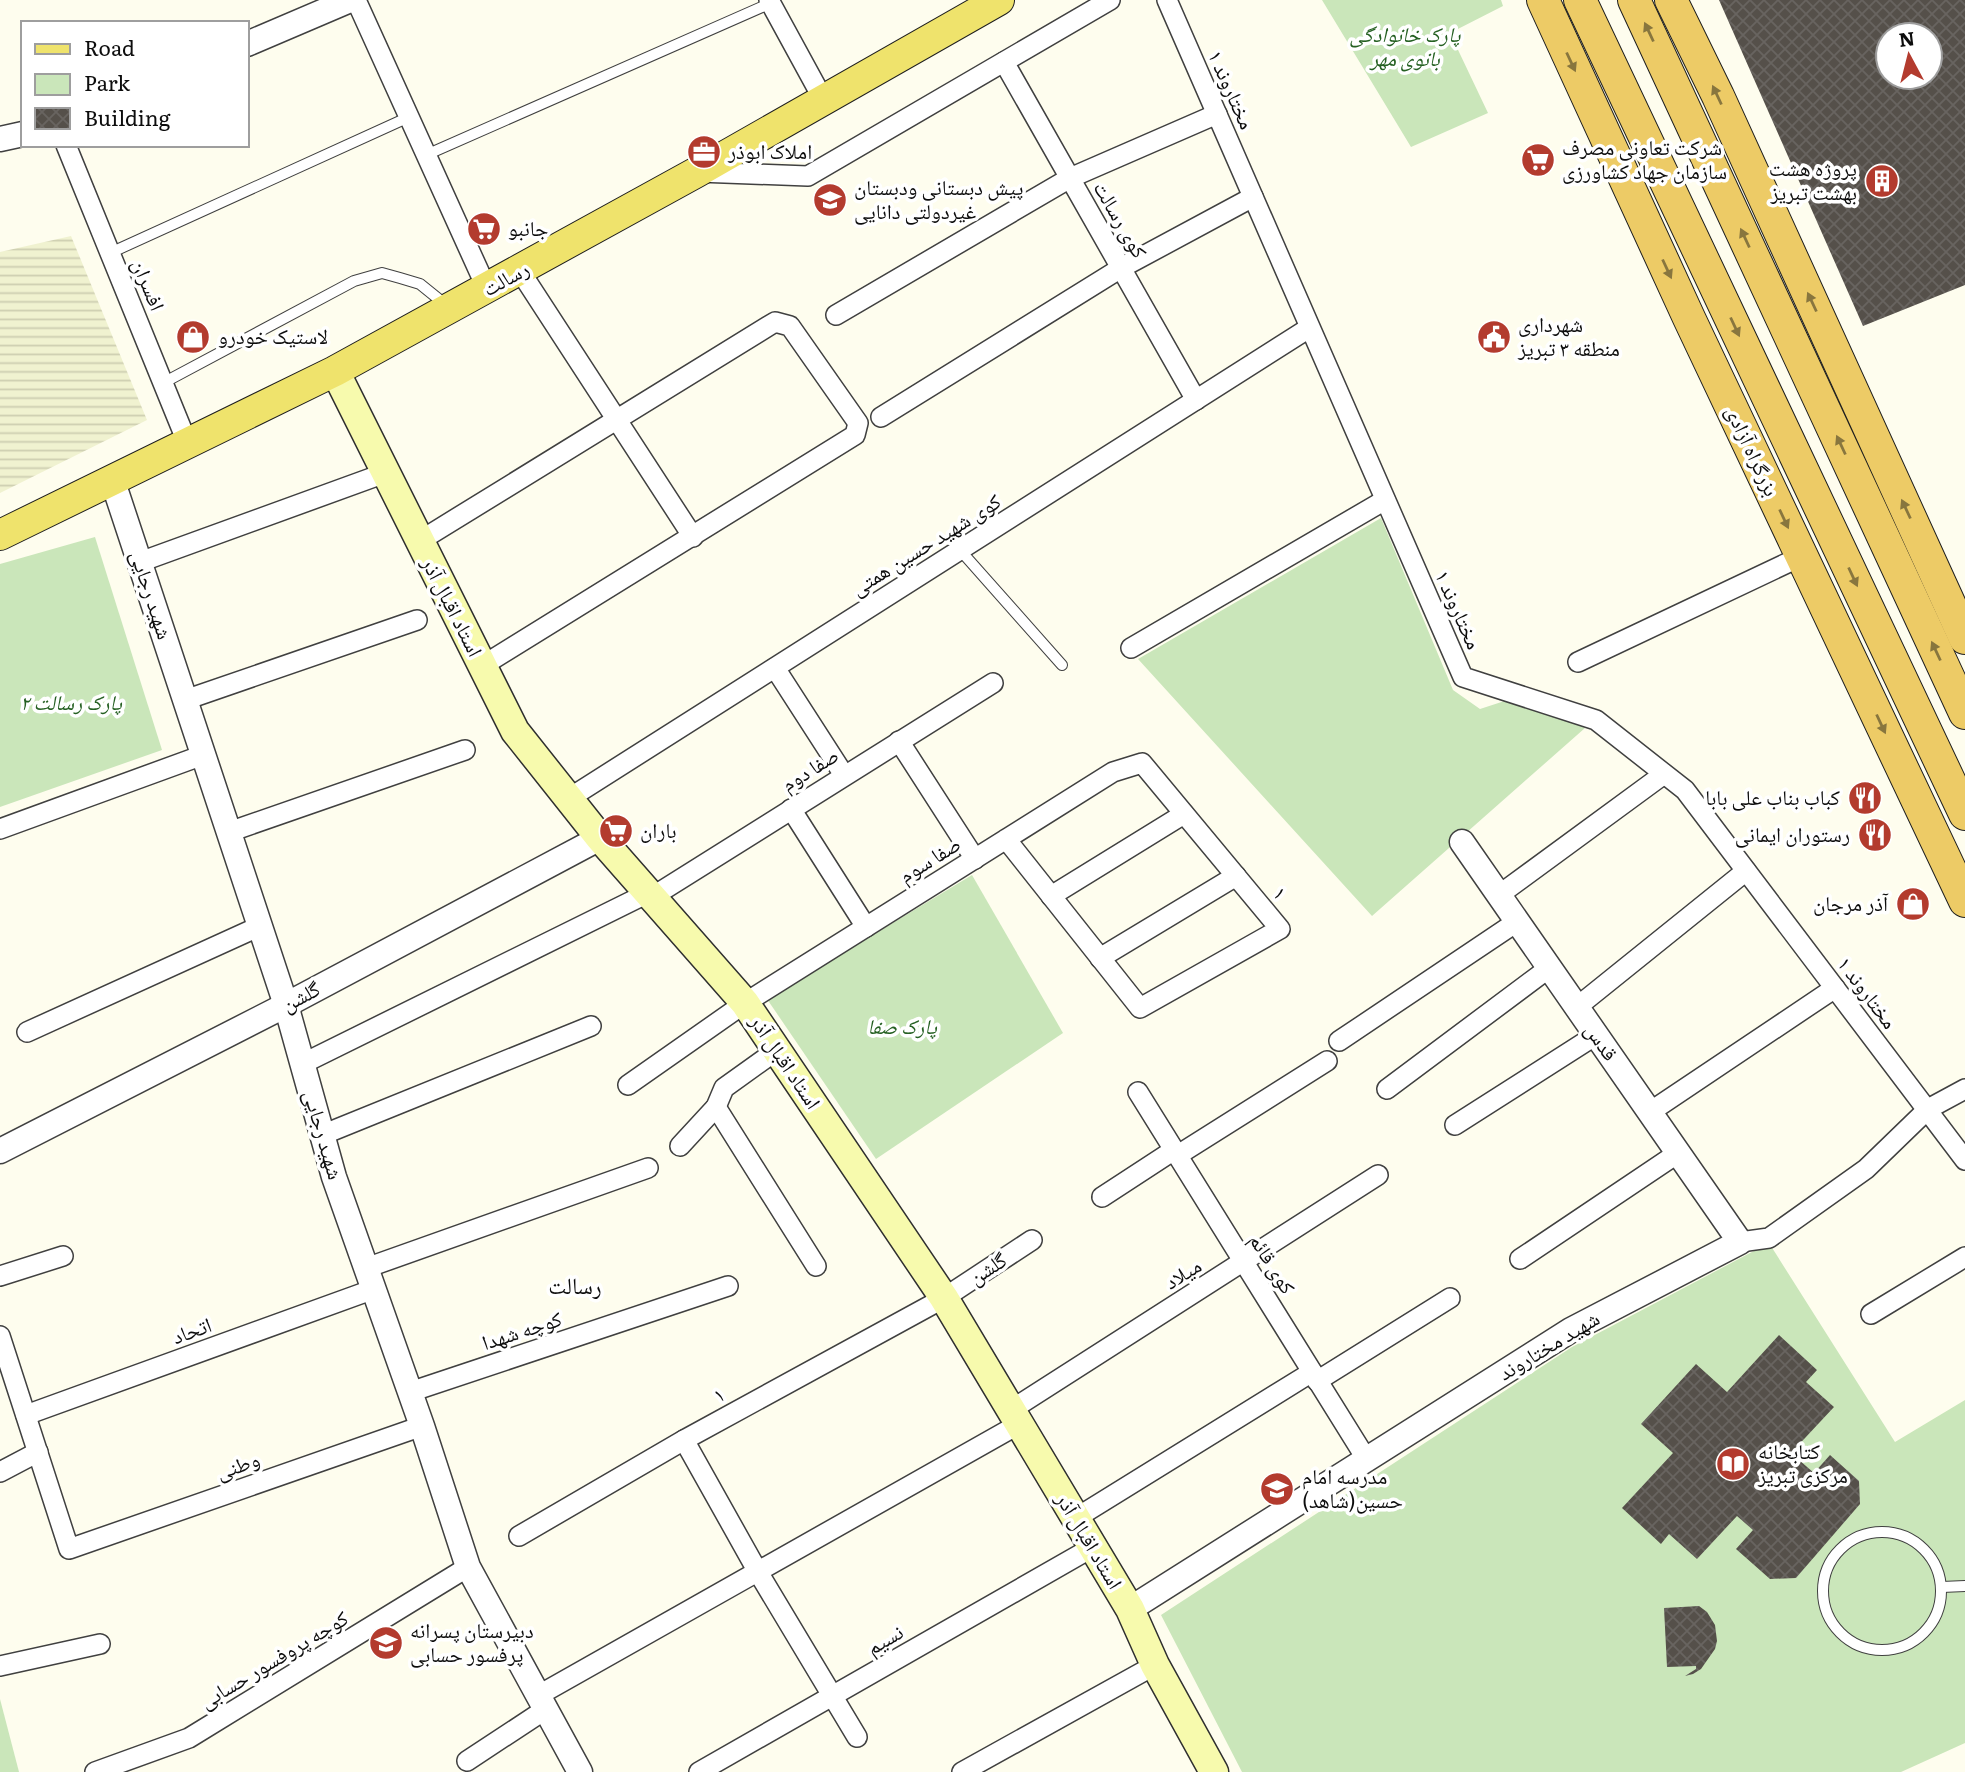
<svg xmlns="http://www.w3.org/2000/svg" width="1965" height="1772" viewBox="0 0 1965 1772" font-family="Literata,'Noto Naskh Arabic',serif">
	<defs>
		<pattern id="farmland-rules" width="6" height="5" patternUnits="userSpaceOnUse" patternTransform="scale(1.75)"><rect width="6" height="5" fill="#f0f2d0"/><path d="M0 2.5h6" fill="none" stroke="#cdceb1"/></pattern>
		<pattern id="building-cross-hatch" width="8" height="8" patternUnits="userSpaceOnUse" patternTransform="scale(1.75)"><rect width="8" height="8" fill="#55504a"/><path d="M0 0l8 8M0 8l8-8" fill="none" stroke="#686460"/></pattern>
	</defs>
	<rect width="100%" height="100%" fill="#fefdee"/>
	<polygon fill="url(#farmland-rules)" points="71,236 147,420 0,493 0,252"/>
	<g fill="#cae6ba">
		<polygon points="1322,0 1501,0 1503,6 1450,33 1488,113 1411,147"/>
		<polygon points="1381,518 1453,690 1480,709 1535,691 1585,728 1372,916 1138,659"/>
		<polygon points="95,537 162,750 0,807 0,564"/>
		<polygon points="972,875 1063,1033 876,1159 767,999"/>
		<polygon points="1769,1243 1895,1442 1965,1400 1965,1743 1901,1772 1242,1772 1161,1615 1572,1347"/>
		<polygon points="0,1699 19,1772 0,1772"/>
	</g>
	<g fill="url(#building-cross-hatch)" fill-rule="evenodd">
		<path d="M 1719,0 L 1965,0 L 1965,285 L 1863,326 ZM 1888,35 L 1930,35 L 1930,77 L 1888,77 Z"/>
		<polygon points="1779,1335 1817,1370 1806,1382 1834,1407 1791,1453 1814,1473 1830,1455 1859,1481 1860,1504 1796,1578 1770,1579 1736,1549 1753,1530 1737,1516 1697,1559 1669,1534 1661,1544 1622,1508 1673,1453 1641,1424 1696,1364 1727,1392"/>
		<polygon points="1699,1606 1707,1612 1715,1625 1717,1641 1715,1649 1701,1669 1693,1674 1685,1676 1696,1669 1696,1666 1667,1667 1664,1608"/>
	</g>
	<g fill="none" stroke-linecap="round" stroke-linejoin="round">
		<g stroke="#404040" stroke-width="12">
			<g id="service">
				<polyline points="426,155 771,3"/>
				<polyline points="110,253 409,117"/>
				<polyline points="163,383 354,281 382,273 400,278 420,284 446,305"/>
				<polyline points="960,550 1062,665"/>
				<circle cx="1882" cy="1591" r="59"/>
				<polyline points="1942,1587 1965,1586"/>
			</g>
		</g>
		<g stroke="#404040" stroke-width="22">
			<g id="minor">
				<polyline points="356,0 487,289"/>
				<polyline points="769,0 823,99"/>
				<polyline points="1167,0 1463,677 1596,720 1685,790 1965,1160"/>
				<polyline points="1004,62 1196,400"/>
				<polyline points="66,145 187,442"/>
				<polyline points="698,172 808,176 1110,0"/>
				<polyline points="520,271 693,537"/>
				<polyline points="836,315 1070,178 1217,114"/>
				<polyline points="881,417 1121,268 1253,197"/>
				<polyline points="418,542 775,322 790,326 858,423 855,435 482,666"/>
				<polyline points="140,562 385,473"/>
				<polyline points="1131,648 1385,500"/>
				<polyline points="1578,662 1802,556"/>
				<polyline points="775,668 844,775"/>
				<polyline points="185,700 417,620"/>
				<polyline points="899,741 975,859"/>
				<polyline points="568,799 1309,328"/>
				<polyline points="791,809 866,927"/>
				<polyline points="0,829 203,755"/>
				<polyline points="229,832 465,750"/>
				<polyline points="1499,895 1664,774"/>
				<polyline points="1051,896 1184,814"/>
				<polyline points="652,897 993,683"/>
				<polyline points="1100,958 1236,876"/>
				<polyline points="1577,1007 1746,871"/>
				<polyline points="27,1032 260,926"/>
				<polyline points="1339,1041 1518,921"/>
				<polyline points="302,1064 648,893"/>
				<polyline points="628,1085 745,1003 1113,772 1142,763 1280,929 1140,1008 1006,839"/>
				<polyline points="1387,1089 1549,968"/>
				<polyline points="1138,1092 1367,1460"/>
				<polyline points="716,1107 816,1266"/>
				<polyline points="1650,1112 1835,988"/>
				<polyline points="1455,1125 1596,1035"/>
				<polyline points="322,1135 591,1026"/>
				<polyline points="680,1146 716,1107 724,1088 777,1050"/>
				<polyline points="1178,1155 1327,1061"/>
				<polyline points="1102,1197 1174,1150"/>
				<polyline points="1740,1242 1769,1238 1866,1169 1928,1109 1965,1089"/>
				<polyline points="1520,1259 1678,1153"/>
				<polyline points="366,1268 648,1168"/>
				<polyline points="0,1276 63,1256"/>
				<polyline points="1871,1314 1965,1257"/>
				<polyline points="0,1336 69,1549 422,1426"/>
				<polyline points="1317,1381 1450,1298"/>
				<polyline points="410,1392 728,1286"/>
				<polyline points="1011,1410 1378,1175"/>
				<polyline points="26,1415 374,1289"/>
				<polyline points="684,1440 758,1572 857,1737"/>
				<polyline points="0,1472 38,1452"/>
				<polyline points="1076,1518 1312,1372"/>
				<polyline points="519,1536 684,1440 944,1298 1032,1240"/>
				<polyline points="0,1666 100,1644"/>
				<polyline points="539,1695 1019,1424"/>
				<polyline points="467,1761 546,1709"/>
				<polyline points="95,1772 189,1738 468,1567"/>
				<polyline points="699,1772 1093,1547"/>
				<polyline points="962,1772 1155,1665"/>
			</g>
		</g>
		<g stroke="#404040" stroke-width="27">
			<g id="tertiary">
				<polyline points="247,44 350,0"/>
				<polyline points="0,139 23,134"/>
				<polyline points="112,479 286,1005 334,1177 422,1426 468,1567 580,1772"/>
				<polyline points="0,1151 286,1005 600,838"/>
				<polyline points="1130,1609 1571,1330 1740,1242 1462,842"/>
			</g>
		</g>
		<g stroke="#2f2f2f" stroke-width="31">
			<polyline id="secondary" points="335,371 515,731 600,838 745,1003 944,1298 1130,1609 1155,1665 1214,1772"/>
		</g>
		<g stroke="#1e1e1e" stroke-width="32">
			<polyline id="primary" points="0,535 335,371 697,172 999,0"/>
		</g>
		<g stroke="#1e1e1e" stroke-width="34">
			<g id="trunk">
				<polyline points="1543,0 1689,318 1965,901"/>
				<polyline points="1580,0 1965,814"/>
				<polyline points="1634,0 1965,713"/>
				<polyline points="1671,0 1718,96 1965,638"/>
			</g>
		</g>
		<use href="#service" stroke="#fff" stroke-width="10"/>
		<use href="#minor" stroke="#fff" stroke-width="19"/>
		<use href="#tertiary" stroke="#fff" stroke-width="24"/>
		<use href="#secondary" stroke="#f7faad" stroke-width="28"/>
		<use href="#primary" stroke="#efe36c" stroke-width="30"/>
		<use href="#trunk" stroke="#edcb66" stroke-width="32"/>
	</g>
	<defs><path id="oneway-solid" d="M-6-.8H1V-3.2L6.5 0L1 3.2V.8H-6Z" transform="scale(1.75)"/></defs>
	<g fill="#88763e">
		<use href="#oneway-solid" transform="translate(1649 32) rotate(-115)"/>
		<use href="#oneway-solid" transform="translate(1571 62) rotate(65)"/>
		<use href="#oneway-solid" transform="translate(1717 95) rotate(-115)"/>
		<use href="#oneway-solid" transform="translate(1745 238) rotate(-115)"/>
		<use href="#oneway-solid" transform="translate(1667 269) rotate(65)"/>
		<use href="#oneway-solid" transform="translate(1812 302) rotate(-115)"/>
		<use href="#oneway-solid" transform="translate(1735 327) rotate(65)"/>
		<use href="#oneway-solid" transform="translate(1841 445) rotate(-115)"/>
		<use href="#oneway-solid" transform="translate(1906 509) rotate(-115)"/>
		<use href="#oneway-solid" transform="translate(1784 519) rotate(65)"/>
		<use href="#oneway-solid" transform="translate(1853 577) rotate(65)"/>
		<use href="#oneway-solid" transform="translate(1936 651) rotate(-115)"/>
		<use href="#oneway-solid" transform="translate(1881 724) rotate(65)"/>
	</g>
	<defs>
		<g id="office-disc" transform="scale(1.75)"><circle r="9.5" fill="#b33b2e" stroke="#fff"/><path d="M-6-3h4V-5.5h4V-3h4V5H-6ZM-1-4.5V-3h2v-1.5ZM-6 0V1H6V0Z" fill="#fff"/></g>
		<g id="supermarket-disc" transform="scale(1.75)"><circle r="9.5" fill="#b33b2e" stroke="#fff"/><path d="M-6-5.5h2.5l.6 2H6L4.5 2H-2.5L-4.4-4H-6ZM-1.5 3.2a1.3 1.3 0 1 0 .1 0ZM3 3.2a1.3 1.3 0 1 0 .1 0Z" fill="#fff"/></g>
		<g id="building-disc" transform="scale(1.75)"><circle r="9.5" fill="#b33b2e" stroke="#fff"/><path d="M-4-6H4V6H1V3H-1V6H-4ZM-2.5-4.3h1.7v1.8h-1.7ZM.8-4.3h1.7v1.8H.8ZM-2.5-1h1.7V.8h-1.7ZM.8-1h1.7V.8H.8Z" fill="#fff"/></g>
		<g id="school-disc" transform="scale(1.75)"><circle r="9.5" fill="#b33b2e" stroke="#fff"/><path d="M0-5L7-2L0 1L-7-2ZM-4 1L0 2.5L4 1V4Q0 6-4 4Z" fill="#fff"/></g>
		<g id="shop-disc" transform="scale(1.75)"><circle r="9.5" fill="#b33b2e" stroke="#fff"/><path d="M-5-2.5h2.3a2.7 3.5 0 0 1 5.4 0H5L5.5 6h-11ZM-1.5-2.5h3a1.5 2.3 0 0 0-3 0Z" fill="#fff"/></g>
		<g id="civic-disc" transform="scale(1.75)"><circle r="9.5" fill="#b33b2e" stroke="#fff"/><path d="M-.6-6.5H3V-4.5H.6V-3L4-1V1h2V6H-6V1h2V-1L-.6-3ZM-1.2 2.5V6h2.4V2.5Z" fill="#fff"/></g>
		<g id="restaurant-disc" transform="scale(1.75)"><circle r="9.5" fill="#b33b2e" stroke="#fff"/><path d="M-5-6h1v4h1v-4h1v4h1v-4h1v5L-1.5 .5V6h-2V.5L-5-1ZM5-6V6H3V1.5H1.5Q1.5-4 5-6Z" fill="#fff"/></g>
		<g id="library-disc" transform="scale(1.75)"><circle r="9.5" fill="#b33b2e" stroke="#fff"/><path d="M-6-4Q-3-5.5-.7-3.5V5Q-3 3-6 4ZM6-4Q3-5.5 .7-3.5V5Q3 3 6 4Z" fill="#fff"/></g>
	</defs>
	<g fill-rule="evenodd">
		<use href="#office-disc" x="704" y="152"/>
		<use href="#supermarket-disc" x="1538" y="160"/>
		<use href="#building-disc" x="1882" y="181"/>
		<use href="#school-disc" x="830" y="200"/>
		<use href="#supermarket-disc" x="484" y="229"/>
		<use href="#shop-disc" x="193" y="337"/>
		<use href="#civic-disc" x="1494" y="337"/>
		<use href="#restaurant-disc" x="1865" y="798"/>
		<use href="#supermarket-disc" x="616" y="831"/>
		<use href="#restaurant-disc" x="1875" y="835"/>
		<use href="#shop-disc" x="1913" y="904"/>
		<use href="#library-disc" x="1733" y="1464"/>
		<use href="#school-disc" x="1277" y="1489"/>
		<use href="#school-disc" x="386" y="1643"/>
	</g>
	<g text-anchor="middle" stroke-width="7" stroke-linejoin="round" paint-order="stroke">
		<g font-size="21" font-style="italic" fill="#256022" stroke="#fff">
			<text x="1405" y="42">پارک خانوادگی<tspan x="1405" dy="24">بانوی مهر</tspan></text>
			<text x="71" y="710">پارک رسالت ۲</text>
			<text x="902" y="1034">پارک صفا</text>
		</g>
		<g font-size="21" fill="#0d0d0d" stroke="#fff">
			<text transform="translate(1231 90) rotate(66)" y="7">مختاروند ۱</text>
			<text transform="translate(1120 220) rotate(60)" y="7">کوی رسالت</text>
			<text transform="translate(506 279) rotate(-29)" y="7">رسالت</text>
			<text transform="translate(148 285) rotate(68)" y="7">افسران</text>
			<text transform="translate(1752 451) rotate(65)" y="7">بزرگراه آزادی</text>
			<text transform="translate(926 545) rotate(-32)" y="7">کوی شهید حسین همتی</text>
			<text transform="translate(151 595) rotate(72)" y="7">شهید رجایی</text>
			<text transform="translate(452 607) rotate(63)" y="7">استاد اقبال آذر</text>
			<text transform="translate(1458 610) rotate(66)" y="7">مختاروند ۱</text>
			<text transform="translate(810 770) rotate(-32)" y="7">صفا دوم</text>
			<text transform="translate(930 860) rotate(-32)" y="7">صفا سوم</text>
			<text transform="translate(1280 893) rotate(50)" y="7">۱</text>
			<text transform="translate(1867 993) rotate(53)" y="7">مختاروند ۱</text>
			<text transform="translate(301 997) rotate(-28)" y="7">گلشن</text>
			<text transform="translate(1601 1042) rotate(55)" y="7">قدس</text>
			<text transform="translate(785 1062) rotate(56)" y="7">استاد اقبال آذر</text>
			<text transform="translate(323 1135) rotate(74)" y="7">شهید رجایی</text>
			<text transform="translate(1272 1264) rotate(58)" y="7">کوی قائم</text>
			<text transform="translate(988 1269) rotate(-33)" y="7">گلشن</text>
			<text transform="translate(1183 1274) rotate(-32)" y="7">میلاد</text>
			<text transform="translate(192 1331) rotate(-20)" y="7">اتحاد</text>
			<text transform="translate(522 1331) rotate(-18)" y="7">کوچه شهدا</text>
			<text transform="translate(1549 1346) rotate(-31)" y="7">شهید مختاروند</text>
			<text transform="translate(719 1395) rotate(-29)" y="7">۱</text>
			<text transform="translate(238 1466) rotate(-19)" y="7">وطنی</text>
			<text transform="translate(1089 1541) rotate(59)" y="7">استاد اقبال آذر</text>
			<text transform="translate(885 1640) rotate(-30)" y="7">نسیم</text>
			<text transform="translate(274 1660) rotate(-31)" y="7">کوچه پروفسور حسابی</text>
		</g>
		<g font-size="21" fill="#0d0d0d" stroke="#fff" text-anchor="start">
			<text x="1562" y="155">شرکت تعاونی مصرف<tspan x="1562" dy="24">سازمان جهاد کشاورزی</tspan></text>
			<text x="728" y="159">املاک ابوذر</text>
			<text x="1857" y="176" text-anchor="end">پروژه هشت<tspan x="1857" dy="24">بهشت تبریز</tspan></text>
			<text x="854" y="195">پیش دبستانی ودبستان<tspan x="854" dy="24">غیردولتی دانایی</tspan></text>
			<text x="508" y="236">جانبو</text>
			<text x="1518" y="332">شهرداری<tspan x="1518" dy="24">منطقه ۳ تبریز</tspan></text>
			<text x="218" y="344">لاستیک خودرو</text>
			<text x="1840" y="805" text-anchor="end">کباب بناب علی بابا</text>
			<text x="640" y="838">باران</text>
			<text x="1850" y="842" text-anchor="end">رستوران ایمانی</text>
			<text x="1888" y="911" text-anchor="end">آذر مرجان</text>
			<text x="1758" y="1459">کتابخانه<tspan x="1758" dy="24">مرکزى تبریز</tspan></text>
			<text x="1302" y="1484">مدرسه امام<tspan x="1302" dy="24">حسین(شاهد)</tspan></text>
			<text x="410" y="1638">دبیرستان پسرانه<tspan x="410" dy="24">پرفسور حسابی</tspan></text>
		</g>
		<g font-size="23" fill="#0d0d0d" stroke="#fff">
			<text x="575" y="1294">رسالت</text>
		</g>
	</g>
	<rect x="21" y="21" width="228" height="126" fill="#ffffff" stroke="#9e9e9e" stroke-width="2"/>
	<rect x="35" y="44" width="35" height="10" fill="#efe36c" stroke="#9e9e9e" stroke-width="2"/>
	<text x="84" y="56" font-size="21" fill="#0d0d0d">Road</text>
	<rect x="35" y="74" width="35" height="21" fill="#cae6ba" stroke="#9e9e9e" stroke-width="2"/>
	<text x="84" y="91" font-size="21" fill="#0d0d0d">Park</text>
	<rect x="35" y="108" width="35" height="21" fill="url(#building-cross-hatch)" stroke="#9e9e9e" stroke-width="2"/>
	<text x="84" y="126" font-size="21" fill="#0d0d0d">Building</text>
	<g transform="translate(1909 56) rotate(353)"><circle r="33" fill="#ffffff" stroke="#9e9e9e" stroke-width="2"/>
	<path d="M0-5L12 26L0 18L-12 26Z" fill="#b33b2e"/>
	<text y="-10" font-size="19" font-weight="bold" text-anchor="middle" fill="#0d0d0d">N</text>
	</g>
</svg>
